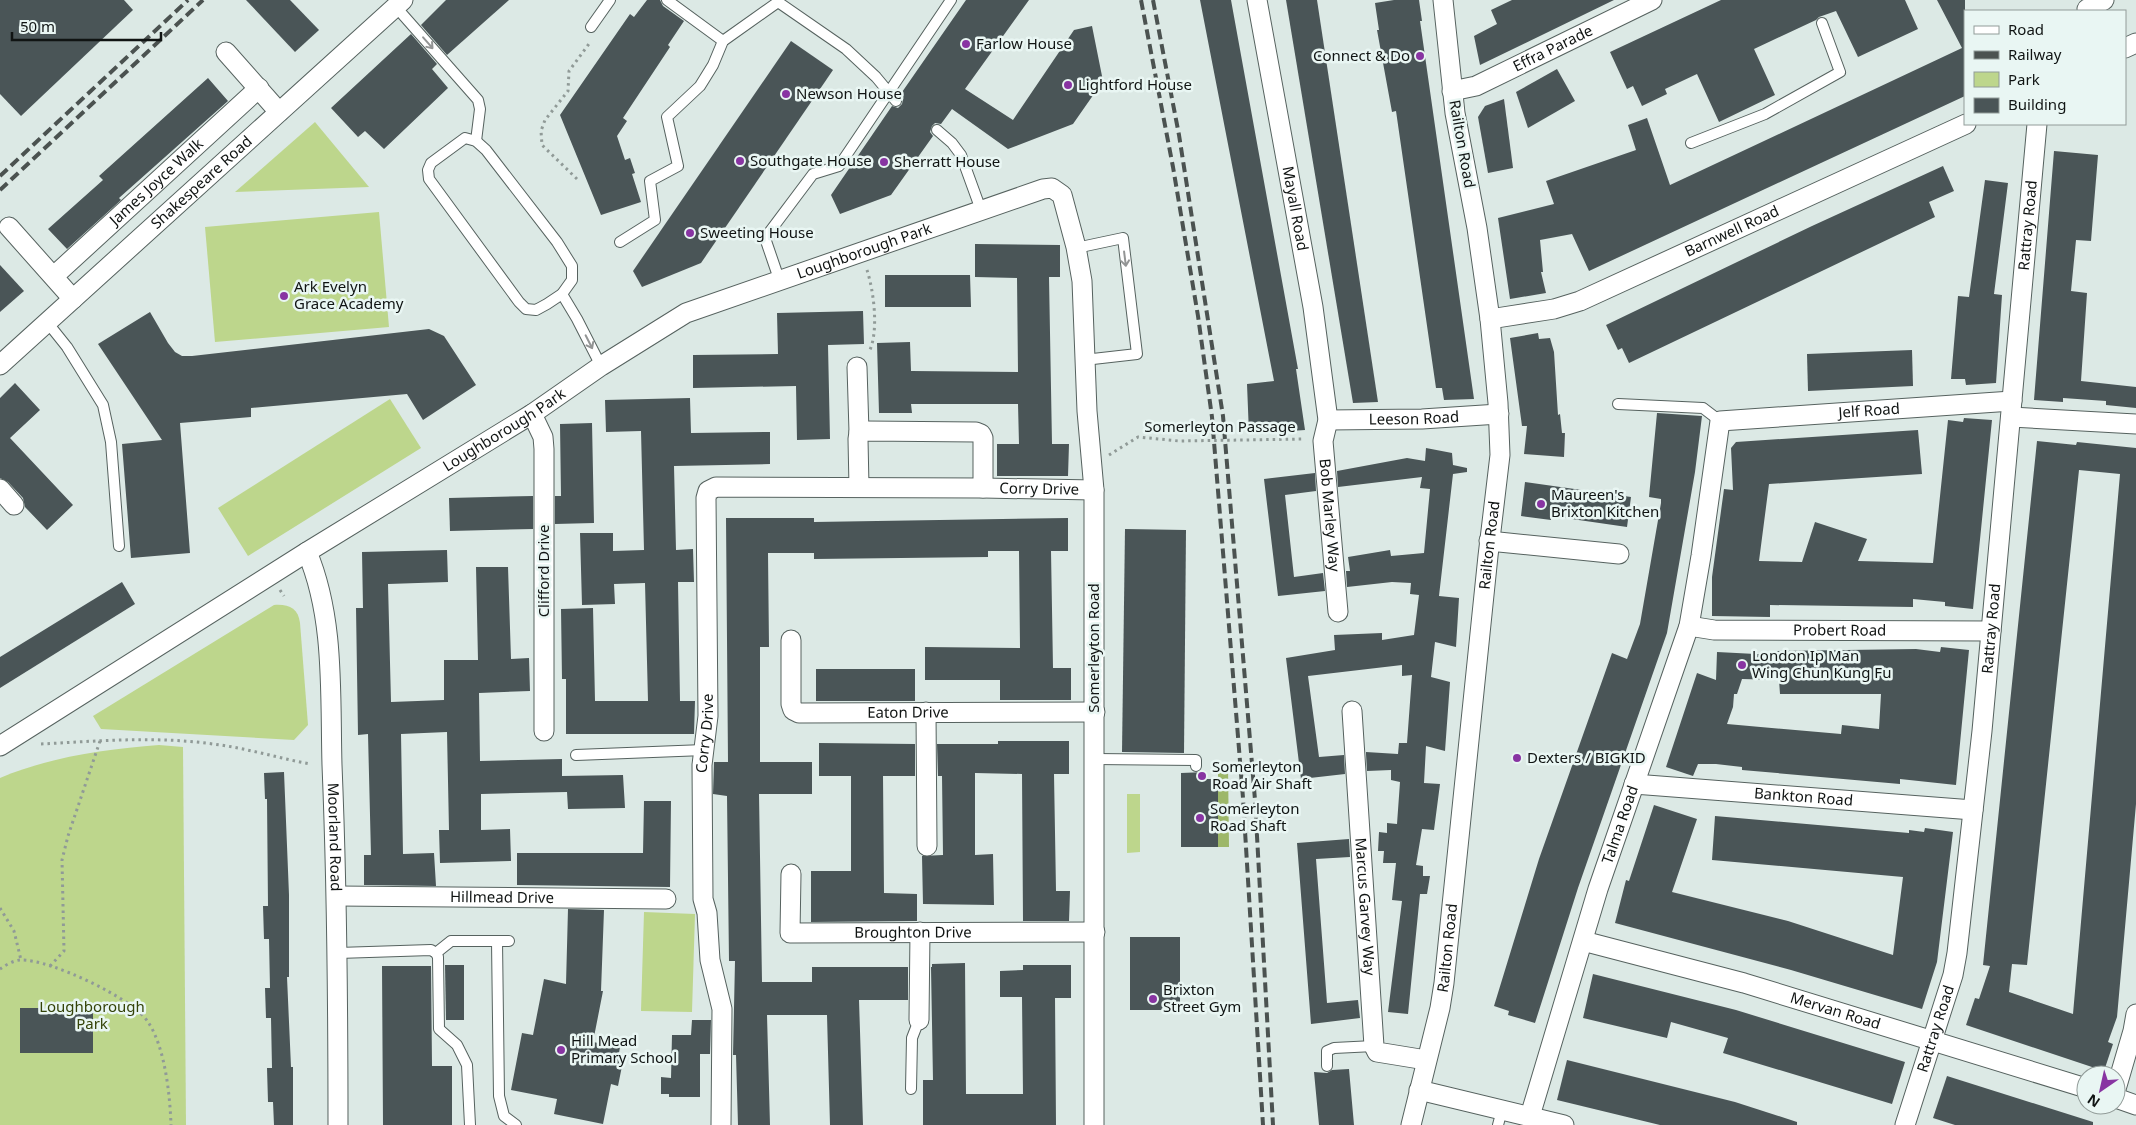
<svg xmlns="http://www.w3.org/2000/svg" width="2136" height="1125" viewBox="0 0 2136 1125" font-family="'Noto Sans',sans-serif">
	<rect width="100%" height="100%" fill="#dce9e5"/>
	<g fill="#bdd68c">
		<polygon points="315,122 369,187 235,192"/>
		<polygon points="379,212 389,327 215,342 205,227"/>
		<polygon points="390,399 421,448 248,556 218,508"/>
		<path d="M 274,605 C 289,604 298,608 300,623 L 308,725 L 294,740 L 101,729 L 93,716 Z"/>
		<path d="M 159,745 L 183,747 L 186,1125 L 0,1125 L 0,778 C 49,757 106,749 159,745 Z"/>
		<polygon points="1127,794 1140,794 1140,852 1127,853"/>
		<polygon points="644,912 695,914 692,1012 641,1011"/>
	</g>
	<polygon fill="#9db769" points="1218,766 1228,766 1229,847 1218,847"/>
	<g fill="#4a5557" fill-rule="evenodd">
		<polygon points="0,0 124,0 133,10 21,116 0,94"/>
		<polygon points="246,0 290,0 319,30 295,52"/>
		<polygon points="446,0 509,0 447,55 421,25"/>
		<polygon points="647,0 660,0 663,6 684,21 668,45 670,47 623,118 627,121 617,136 625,160 630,158 635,173 632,174 641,202 601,215 560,115 630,14 634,17"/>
		<polygon points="966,0 1029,0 965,89 1013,120 1074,30 1092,26 1103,81 1073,124 1008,149 952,109 941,124 935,123 932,126 930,132 933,136 891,195 840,214 831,195 892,106 898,108 902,104 903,99 900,95"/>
		<polygon points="1200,0 1231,0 1298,369 1296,369 1305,430 1249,434 1247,384 1274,381"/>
		<polygon points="1286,0 1317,0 1378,402 1353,403"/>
		<polygon points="1394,0 1419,0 1422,21 1420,21 1474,399 1444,400 1442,388 1436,388 1396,111 1392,112 1377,30 1379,30 1375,3"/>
		<polygon points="1512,0 1614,0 1480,65 1474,36 1497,24 1491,10"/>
		<polygon points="1721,0 1905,0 1918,29 1858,57 1836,11 1819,17 1816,20 1754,49 1775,95 1719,122 1697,74 1665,89 1667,94 1642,106 1633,86 1627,89 1610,52"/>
		<polygon points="1937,0 1965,0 1965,96 1589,271 1572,234 1540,240 1543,272 1541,272 1546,293 1510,299 1498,218 1554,204 1546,181 1636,150 1628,125 1647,118 1670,185 1700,171 1962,48"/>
		<polygon points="411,34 437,64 432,69 448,88 384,149 365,131 358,137 331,108"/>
		<polygon points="791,41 833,70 701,263 642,287 633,271"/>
		<polygon points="1557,69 1575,101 1528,128 1516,92"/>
		<polygon points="208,78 228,101 119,198 121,200 67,249 48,229 103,180 99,176"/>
		<polygon points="1504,99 1513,168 1488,173 1478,117 1485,106"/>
		<polygon points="2054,151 2098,155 2091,241 2076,240 2071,291 2087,293 2081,381 2136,387 2136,408 2106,405 2106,401 2063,398 2063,402 2034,400"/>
		<polygon points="1943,166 1954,191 1929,202 1935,217 1629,363 1622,348 1618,350 1606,325 1812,226"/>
		<polygon points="1985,180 2008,183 1994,294 2002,295 1996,383 1966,385 1965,379 1951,379 1958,296 1969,297"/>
		<polygon points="975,244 1060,245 1060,277 1049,277 1052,444 1069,444 1068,476 997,476 997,444 1019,444 1018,404 911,404 912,413 879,413 877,343 910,342 911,371 1018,372 1017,278 975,277"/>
		<polygon points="0,265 24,291 0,312"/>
		<polygon points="885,275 970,275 971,307 885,307"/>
		<polygon points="863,311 864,344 828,345 830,439 797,440 796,386 693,388 693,355 778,354 777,313"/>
		<polygon points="150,312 168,343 175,352 182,356 192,356 429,329 444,336 476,385 423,420 407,394 251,408 251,417 180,423 190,553 131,558 122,444 162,440 98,344"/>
		<polygon points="1538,333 1539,339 1550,338 1554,352 1558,415 1560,414 1562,433 1565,433 1564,457 1524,454 1527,426 1522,426 1510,338"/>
		<polygon points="1912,350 1913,386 1808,391 1807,354"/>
		<polygon points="15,383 40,410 10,438 73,505 47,530 25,507 23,498 8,482 0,478 0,398"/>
		<polygon points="690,398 691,433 770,432 770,464 674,466 676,550 693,549 694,582 678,582 680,701 695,701 694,734 566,734 566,679 562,679 561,609 593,608 595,701 648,701 645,583 614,584 615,604 582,605 580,533 613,533 613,551 644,550 641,431 606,432 605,400"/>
		<polygon points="1657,413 1702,416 1695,472 1667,633 1578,888 1535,1023 1508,1015 1509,1011 1494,1006 1539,859 1612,653 1627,659 1640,624 1661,503 1661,499 1649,497"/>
		<polygon points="1964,418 1992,420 1973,609 1945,606 1945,602 1913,599 1913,607 1770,605 1770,617 1712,616 1712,577 1724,489 1733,490 1731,448 1736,442 1918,430 1922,474 1769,484 1759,561 1802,562 1815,522 1867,539 1858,561 1933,563 1948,420 1963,422"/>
		<polygon points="592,423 594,523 555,524 555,496 561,496 560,424"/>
		<path d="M 2037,441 L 2076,445 L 2077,442 L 2136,448 L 2136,804 L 2117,1017 L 2108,1042 L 2113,1044 L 2104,1071 L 1966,1025 L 1975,998 L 1979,999 L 1990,966 L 1983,965 ZM 2079,470 L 2120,474 L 2073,1014 L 2009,992 L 2012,964 L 2027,965 Z"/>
		<polygon points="1426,448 1452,453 1453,465 1467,468 1467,472 1453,474 1439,596 1459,598 1456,647 1435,642 1431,677 1450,682 1445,751 1426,746 1424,783 1440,784 1434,830 1422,829 1416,865 1423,866 1423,876 1430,876 1427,894 1420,894 1408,1014 1388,1012 1402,901 1392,900 1396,863 1383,863 1384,851 1378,851 1379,832 1387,833 1387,823 1397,824 1400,782 1391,780 1391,770 1367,771 1366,754 1366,752 1398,754 1399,743 1407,743 1412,675 1402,676 1402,665 1308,676 1319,757 1344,755 1345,774 1301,779 1286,658 1335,650 1334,635 1382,633 1382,640 1414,635 1419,595 1410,594 1411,583 1392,582 1347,587 1346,571 1350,571 1348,557 1390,550 1391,556 1424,553 1430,489 1420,488 1422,477 1338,487 1337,471 1407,458 1425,461"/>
		<polygon points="1315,473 1316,491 1285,495 1294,577 1323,573 1325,591 1278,596 1264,479"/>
		<polygon points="1525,482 1631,497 1627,527 1551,516 1551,520 1521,516"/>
		<polygon points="533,496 533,529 450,531 449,498"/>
		<polygon points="726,518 814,518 814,522 1068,518 1068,551 1051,551 1053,668 1071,668 1071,700 1000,700 1000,680 925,680 925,647 1020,648 1019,551 988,551 988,557 814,559 814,553 768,553 769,647 760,647 760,762 812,762 812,794 759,794 762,982 812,982 812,967 908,967 908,1000 859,1000 863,1125 830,1125 827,1015 767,1015 770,1125 738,1125 736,1055 733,1055 735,961 729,961 727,796 713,794 714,762 728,762"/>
		<polygon points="1125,529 1186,530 1184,753 1122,752"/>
		<polygon points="447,550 448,582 388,584 391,702 444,700 444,660 478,660 476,567 508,567 511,659 529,658 530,691 479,693 480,761 562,759 562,776 623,775 625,808 568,809 567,792 481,794 481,830 510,829 511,861 440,863 439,830 449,830 447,732 401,734 403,854 434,853 436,886 364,885 364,855 371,855 368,734 358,735 356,608 363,608 362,552"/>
		<polygon points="122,582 135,604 0,688 0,657"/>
		<path d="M 1941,647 L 1969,650 L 1956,785 L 1900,779 L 1900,784 L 1742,770 L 1742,767 L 1716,764 L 1698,764 L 1693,776 L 1666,767 L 1697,673 L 1716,680 L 1717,652 L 1775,655 L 1775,651 L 1916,649 L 1940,652 ZM 1742,679 L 1779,680 L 1780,694 L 1881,694 L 1879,729 L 1842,725 L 1841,734 L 1727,724 L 1733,707 L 1734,694 L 1737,694 Z"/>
		<rect x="816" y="669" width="99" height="32"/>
		<polygon points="998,741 1069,741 1069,774 1054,774 1056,891 1070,891 1069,921 1023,921 1022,774 975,773 975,855 993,854 994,905 923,904 922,856 943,855 942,776 938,776 937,744 998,744"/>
		<polygon points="819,743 915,744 915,776 883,776 884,893 917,894 917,921 811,922 811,871 851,871 851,776 819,776"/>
		<polygon points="284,772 289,895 289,977 287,977 291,1067 293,1067 293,1125 274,1125 273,1102 268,1102 267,1068 272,1068 271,1018 266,1018 265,988 270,988 269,939 264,939 263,906 268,906 267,799 265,799 264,773"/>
		<polygon points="1206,772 1206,779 1218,779 1218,847 1181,847 1181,773"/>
		<polygon points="644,801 671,801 670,887 517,885 517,853 643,853"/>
		<polygon points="1654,805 1697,819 1672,892 1788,921 1893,955 1903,877 1712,860 1715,816 1909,833 1909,830 1924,832 1925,828 1953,832 1937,962 1922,1009 1791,970 1615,923 1626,880 1629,881"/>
		<polygon points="1349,839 1350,857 1316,859 1327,1003 1358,1000 1360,1018 1311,1024 1297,843"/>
		<polygon points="568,909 604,910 601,991 603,991 593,1042 620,1047 618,1059 623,1061 618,1086 611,1084 603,1124 554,1114 557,1099 511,1090 522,1033 533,1035 544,979 566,984"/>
		<rect x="1130" y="937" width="50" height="73"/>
		<polygon points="965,963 966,1094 1023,1094 1022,997 1000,997 1000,971 1023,970 1023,965 1071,965 1071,998 1055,998 1056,1125 923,1125 923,1080 933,1080 931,967 932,967 932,964"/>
		<polygon points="445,965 464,965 464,1020 446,1020"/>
		<polygon points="382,966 431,966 432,1066 452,1066 452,1125 383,1125"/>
		<polygon points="1593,974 1736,1010 1905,1062 1892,1104 1723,1053 1728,1038 1671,1022 1667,1038 1583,1018"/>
		<rect x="20" y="1008" width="73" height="45"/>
		<polygon points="692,1020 711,1020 710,1054 700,1054 700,1097 669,1097 669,1094 661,1094 661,1077 671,1078 672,1035 691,1035"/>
		<polygon points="1567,1060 1735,1102 1797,1122 1797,1125 1660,1125 1557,1100"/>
		<polygon points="1349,1069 1354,1125 1319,1125 1314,1072 1327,1073 1332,1070"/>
		<polygon points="1947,1076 2093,1122 2093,1125 1955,1125 1933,1118"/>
	</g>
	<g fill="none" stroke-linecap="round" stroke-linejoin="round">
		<g stroke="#56625f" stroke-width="12">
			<g id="lane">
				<polyline points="667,0 723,41"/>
				<polyline points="396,7 478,100 480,109 476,141"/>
				<polyline points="591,27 610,0"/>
				<polyline points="937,130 952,143 961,155 981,210"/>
				<polygon points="465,138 476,141 486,150 557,242 572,266 572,280 562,294 547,304 536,310 526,309 519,302 429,179 428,170 431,163"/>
				<polyline points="1691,143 1765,114 1840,72 1822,23"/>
				<polyline points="620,242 655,220 650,181 678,166 667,117 700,86 713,65 723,41 778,2 846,49 876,77 896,101"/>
				<polyline points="1076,248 1123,238 1137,354 1084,360"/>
				<polyline points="779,279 765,238 813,174 839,166 951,0"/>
				<polyline points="562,294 577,319 601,366"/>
				<polyline points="47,322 67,347 103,405 111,442 119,546"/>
				<polyline points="1618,404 1703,408 1720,421"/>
				<polyline points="576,755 704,750"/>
				<polyline points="1095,759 1196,760 1196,766"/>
				<polyline points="497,941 499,1096 504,1116 516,1125"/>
				<polyline points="338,953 431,950 436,953 438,957 439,1029 457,1045 467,1065 470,1125"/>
				<polyline points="436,953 451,941 509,941"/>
				<polyline points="1327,1066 1327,1051 1334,1048 1374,1046"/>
				<polyline points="911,1089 912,1038 919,1020"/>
				<polyline points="1498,1125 1502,1110"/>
			</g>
		</g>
		<g stroke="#56625f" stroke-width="21">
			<g id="street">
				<path id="s1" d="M 1257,0 L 1313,307 L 1328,420 L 1323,441 L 1338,612"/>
				<polyline points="2087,9 2104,0"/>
				<polyline points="2125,48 2136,43"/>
				<polyline points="226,52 279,112"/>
				<path id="s2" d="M 1452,91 L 1476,86 L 1652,0"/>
				<polyline points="9,227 73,299"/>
				<path id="s3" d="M 54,276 L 259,88"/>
				<path id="s4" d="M 1490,319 L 1554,309 L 1580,301 L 1966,124"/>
				<path id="s5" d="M 0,365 L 403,0"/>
				<polyline points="857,367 859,432"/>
				<polyline points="532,414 543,437 544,449 544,731"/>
				<polyline points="2011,417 2136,424"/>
				<path id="s6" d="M 1328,420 L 1422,419 L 1499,414"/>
				<polyline points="859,487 858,439 859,432 866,431 976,432 981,434 983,438 983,488"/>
				<polyline points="0,489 14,505"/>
				<polyline points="1489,541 1619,554"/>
				<path id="s7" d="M 307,552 C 335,618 330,694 332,765 C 337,885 338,1005 338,1125"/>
				<path id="s8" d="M 1689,626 L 1714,630 L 1991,631"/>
				<path id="s9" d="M 791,640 L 791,704 L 793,710 L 799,713 L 1095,712"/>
				<path id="s10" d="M 1352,711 L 1374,1046 L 1377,1052 L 1426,1060"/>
				<polyline points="926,712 927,846"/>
				<path id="s11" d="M 0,746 L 307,552 L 532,414 L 601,366 L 686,313 L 1043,189 L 1052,188 L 1062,195 L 1076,247 L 1082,281 L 1087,411 L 1094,490 L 1094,1125"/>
				<path id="s12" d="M 1634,784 L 1973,810"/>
				<path id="s13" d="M 791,874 L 790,933 L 1095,932"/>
				<path id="s14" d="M 337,896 L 666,899"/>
				<path id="s15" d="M 1583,941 L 1744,983 L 2086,1088"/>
				<polyline points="919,1020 920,932"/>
				<polyline points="2116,1089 2133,1031 2136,1014"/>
				<polyline points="1419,1090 1564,1125"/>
				<polyline points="2116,1098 2136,1105"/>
				<path id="s16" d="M 1530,1116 L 1598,889 L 1689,626 L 1701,556 L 1720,421 L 2012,401"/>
				<path id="s17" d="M 721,1125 L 722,1009 L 710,960 L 707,913 L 703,899 L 702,765 L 708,716 L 706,498 L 708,491 L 716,487 L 983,488 L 1094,490"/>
				<path id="s18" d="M 1411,1125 L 1440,1008 L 1444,983 L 1488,556 L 1500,455 L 1498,403 L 1490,319 L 1477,228 L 1455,113 L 1443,0"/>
				<path id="s19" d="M 1905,1125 L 1953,975 L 1957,953 L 1982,731 L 2037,124"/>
			</g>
		</g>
		<g stroke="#909a97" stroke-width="3" stroke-dasharray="2.5 4" stroke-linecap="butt">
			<polyline points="577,179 542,145 541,131 545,120 568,91 569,71 591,41"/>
			<path d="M 867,270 C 874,292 879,332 869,352"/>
			<polyline points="1109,455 1138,437 1179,441 1305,439"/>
			<polyline points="280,590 284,596"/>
			<path d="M 41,744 C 98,741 156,736 213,744 C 246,748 278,758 310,764"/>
			<polyline points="0,908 14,931 21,960"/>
			<polyline points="50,966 64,951 62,860 68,836 100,741"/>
			<path d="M 0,969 C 6,965 14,960 21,960 C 49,959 133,998 148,1022 C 165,1047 170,1095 171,1125"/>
		</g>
		<use href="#lane" stroke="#fff" stroke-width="10"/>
		<use href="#street" stroke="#fff" stroke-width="19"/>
		<g stroke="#4b5250" stroke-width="4" stroke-dasharray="10 5" stroke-linecap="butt">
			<polyline points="1141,0 1173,167 1198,316 1212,417 1243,798 1263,1125"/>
			<polyline points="1153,0 1179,135 1223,416 1255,800 1273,1125"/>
			<polyline points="0,176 188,0"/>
			<polyline points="0,190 203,0"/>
		</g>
	</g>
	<defs><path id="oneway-shaft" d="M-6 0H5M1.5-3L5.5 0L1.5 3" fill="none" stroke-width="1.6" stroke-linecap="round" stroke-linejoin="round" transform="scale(1.25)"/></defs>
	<g stroke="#939595">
		<use href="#oneway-shaft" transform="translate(428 43) rotate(49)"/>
		<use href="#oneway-shaft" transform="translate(1125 259) rotate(83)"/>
		<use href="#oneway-shaft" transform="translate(589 342) rotate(63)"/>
	</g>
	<g fill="#8834a2" stroke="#e9f6f3" stroke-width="2">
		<circle cx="966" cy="44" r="5"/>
		<circle cx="1420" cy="56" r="5"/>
		<circle cx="1068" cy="85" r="5"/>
		<circle cx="786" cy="94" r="5"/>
		<circle cx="740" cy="161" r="5"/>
		<circle cx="884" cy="162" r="5"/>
		<circle cx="690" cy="233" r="5"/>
		<circle cx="284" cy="296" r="5"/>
		<circle cx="1541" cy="504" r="5"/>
		<circle cx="1742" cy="665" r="5"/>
		<circle cx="1517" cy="758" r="5"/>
		<circle cx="1202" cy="776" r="5"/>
		<circle cx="1200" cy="818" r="5"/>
		<circle cx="1153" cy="999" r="5"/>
		<circle cx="561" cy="1050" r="5"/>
	</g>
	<g text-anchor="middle" stroke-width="5" stroke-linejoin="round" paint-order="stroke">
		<g font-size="15" fill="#101413" stroke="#e9f6f3" text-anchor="start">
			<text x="976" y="49">Farlow House</text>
			<text x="1410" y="61" text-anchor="end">Connect &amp; Do</text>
			<text x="1078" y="90">Lightford House</text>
			<text x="796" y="99">Newson House</text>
			<text x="750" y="166">Southgate House</text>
			<text x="894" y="167">Sherratt House</text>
			<text x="700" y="238">Sweeting House</text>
			<text x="294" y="292">Ark Evelyn<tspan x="294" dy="17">Grace Academy</tspan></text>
			<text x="1551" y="500">Maureen's<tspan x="1551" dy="17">Brixton Kitchen</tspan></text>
			<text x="1752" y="661">London Ip Man<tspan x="1752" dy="17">Wing Chun Kung Fu</tspan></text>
			<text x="1527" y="763">Dexters / BIGKID</text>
			<text x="1212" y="772">Somerleyton<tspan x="1212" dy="17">Road Air Shaft</tspan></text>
			<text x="1210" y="814">Somerleyton<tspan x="1210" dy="17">Road Shaft</tspan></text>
			<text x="1163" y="995">Brixton<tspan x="1163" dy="17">Street Gym</tspan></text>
			<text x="571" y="1046">Hill Mead<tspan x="571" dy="17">Primary School</tspan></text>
		</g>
		<g font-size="15" fill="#101413" stroke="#e9f6f3">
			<text dy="5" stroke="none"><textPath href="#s2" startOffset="110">Effra Parade</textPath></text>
			<text transform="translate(1462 144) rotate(80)" y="5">Railton Road</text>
			<text dy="5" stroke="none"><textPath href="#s3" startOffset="139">James Joyce Walk</textPath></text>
			<text dy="5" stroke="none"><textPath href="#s5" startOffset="272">Shakespeare Road</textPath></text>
			<text dy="5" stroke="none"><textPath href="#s1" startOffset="212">Mayall Road</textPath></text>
			<text dy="5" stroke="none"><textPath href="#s19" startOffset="911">Rattray Road</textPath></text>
			<text dy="5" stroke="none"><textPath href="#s4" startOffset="259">Barnwell Road</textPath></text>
			<text dy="5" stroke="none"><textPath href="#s11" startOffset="1000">Loughborough Park</textPath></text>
			<text dy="5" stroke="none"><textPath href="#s16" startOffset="872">Jelf Road</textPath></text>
			<text dy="5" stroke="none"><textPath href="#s6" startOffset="86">Leeson Road</textPath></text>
			<text x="1220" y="432">Somerleyton Passage</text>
			<text dy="5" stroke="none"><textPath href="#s11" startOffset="595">Loughborough Park</textPath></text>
			<text dy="5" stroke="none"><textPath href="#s17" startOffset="969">Corry Drive</textPath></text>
			<text dy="5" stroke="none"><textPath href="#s1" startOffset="522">Bob Marley Way</textPath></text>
			<text dy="5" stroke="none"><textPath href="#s18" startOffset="586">Railton Road</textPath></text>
			<text transform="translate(544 571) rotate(-90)" y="5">Clifford Drive</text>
			<text dy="5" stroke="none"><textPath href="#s19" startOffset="506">Rattray Road</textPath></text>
			<text dy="5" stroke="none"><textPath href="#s8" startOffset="151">Probert Road</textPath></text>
			<text transform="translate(1094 648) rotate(-90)" y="5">Somerleyton Road</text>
			<text dy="5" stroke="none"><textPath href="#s9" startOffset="186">Eaton Drive</textPath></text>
			<text dy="5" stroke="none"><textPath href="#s17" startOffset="394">Corry Drive</textPath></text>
			<text dy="5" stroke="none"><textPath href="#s12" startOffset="170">Bankton Road</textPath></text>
			<text dy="5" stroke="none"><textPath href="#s16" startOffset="305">Talma Road</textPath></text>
			<text dy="5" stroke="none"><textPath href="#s7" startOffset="288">Moorland Road</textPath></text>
			<text dy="5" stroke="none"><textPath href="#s14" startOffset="165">Hillmead Drive</textPath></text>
			<text dy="5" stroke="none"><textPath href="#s10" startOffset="196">Marcus Garvey Way</textPath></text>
			<text dy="5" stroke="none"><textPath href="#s13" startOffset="182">Broughton Drive</textPath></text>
			<text dy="5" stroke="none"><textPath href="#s18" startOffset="181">Railton Road</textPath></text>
			<text dy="5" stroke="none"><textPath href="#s15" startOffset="262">Mervan Road</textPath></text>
			<text dy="5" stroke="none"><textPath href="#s19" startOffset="101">Rattray Road</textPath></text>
		</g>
		<g font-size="15" fill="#344308" stroke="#e9f6f3">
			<text x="92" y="1012">Loughborough<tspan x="92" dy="17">Park</tspan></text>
		</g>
	</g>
	<rect x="1964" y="10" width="162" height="115" fill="#e9f6f3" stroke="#929c99"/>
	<rect x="1974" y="26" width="25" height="8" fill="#ffffff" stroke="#929c99"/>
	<text x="2008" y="35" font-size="15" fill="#101413">Road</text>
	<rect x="1974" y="51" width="25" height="8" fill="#4b5250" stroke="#929c99"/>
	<text x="2008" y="60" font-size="15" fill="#101413">Railway</text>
	<rect x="1974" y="72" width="25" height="15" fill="#bdd68c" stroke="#929c99"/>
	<text x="2008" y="85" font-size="15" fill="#101413">Park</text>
	<rect x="1974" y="98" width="25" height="15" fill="#4a5557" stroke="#929c99"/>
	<text x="2008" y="110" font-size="15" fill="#101413">Building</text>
	<g transform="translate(2101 1090) rotate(214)"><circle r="24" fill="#e9f6f3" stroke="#929c99"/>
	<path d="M0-4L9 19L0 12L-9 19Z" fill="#8834a2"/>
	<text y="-8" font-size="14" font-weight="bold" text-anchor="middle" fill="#101413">N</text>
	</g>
	<path d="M12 32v8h149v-8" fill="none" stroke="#101413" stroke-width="2.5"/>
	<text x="20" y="32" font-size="15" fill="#101413" stroke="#e9f6f3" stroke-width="4" paint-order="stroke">50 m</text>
</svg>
